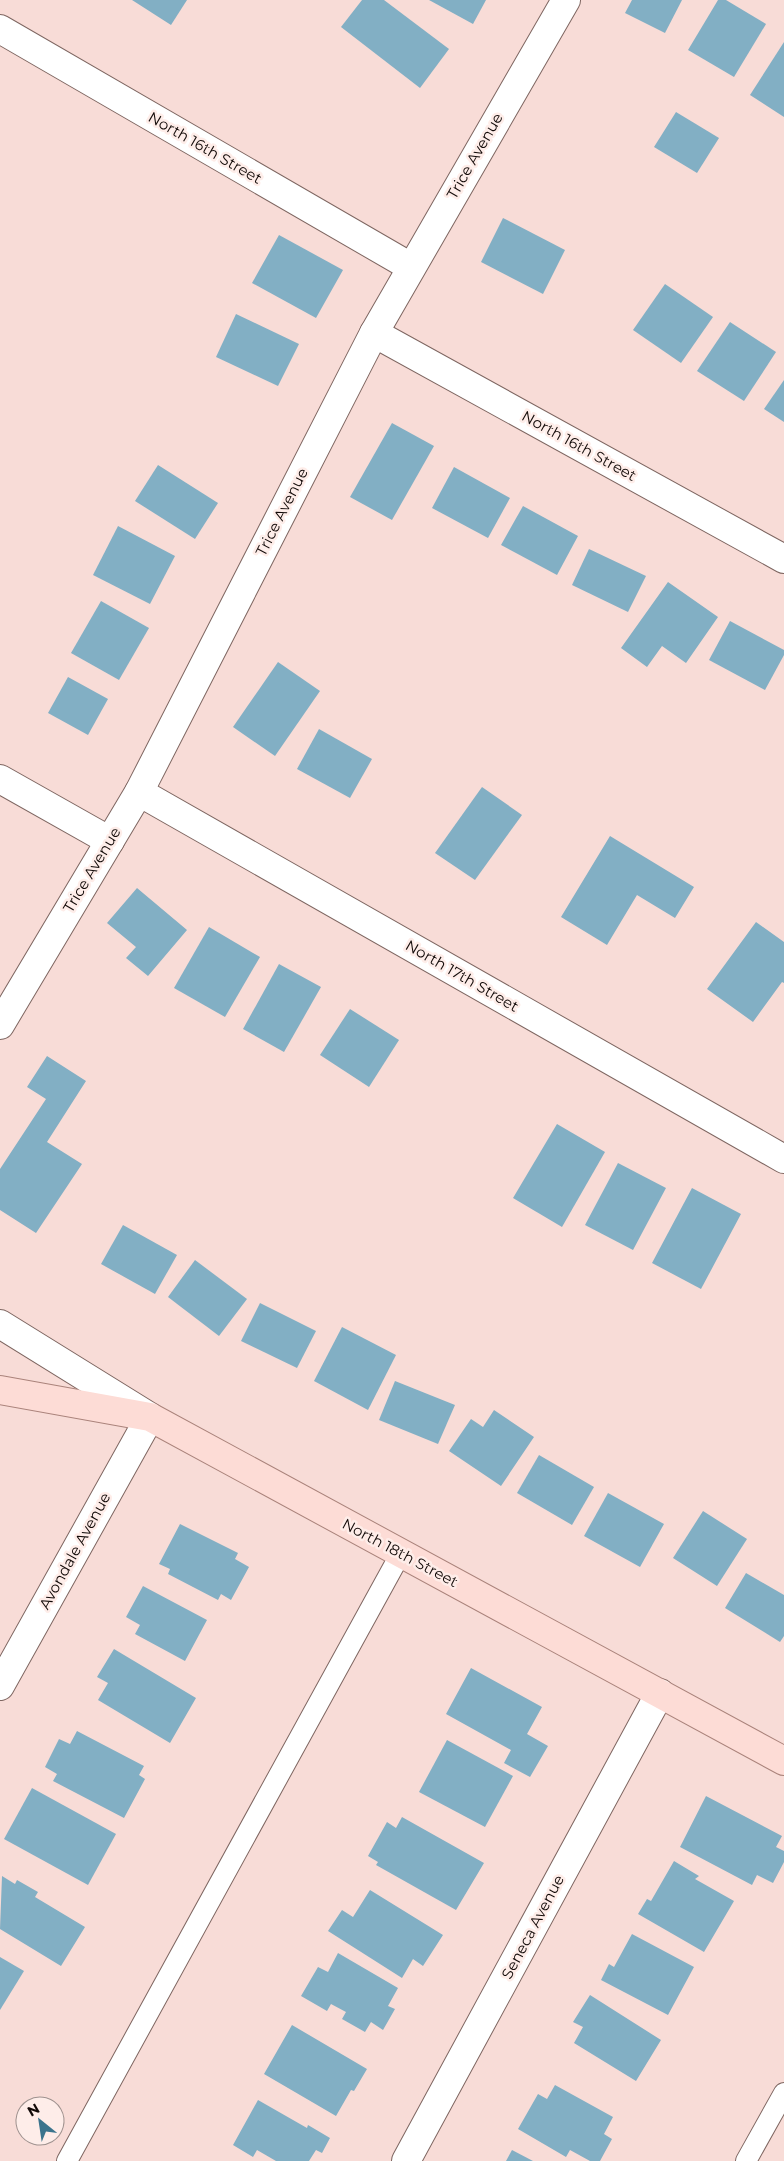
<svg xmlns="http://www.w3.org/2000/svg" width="784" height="2161" viewBox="0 0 784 2161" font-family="Montserrat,sans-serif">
	<rect width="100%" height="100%" fill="#f8dcd7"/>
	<g fill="#82afc4">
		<polygon points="132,0 187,0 171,25"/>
		<polygon points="362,0 384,0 449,49 420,88 341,27"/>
		<polygon points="429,0 486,0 473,24"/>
		<polygon points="632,0 682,0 665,33 625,13"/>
		<polygon points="718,0 726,0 766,24 734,77 688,50"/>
		<polygon points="784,42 784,117 750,95"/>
		<polygon points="676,112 719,138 697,173 654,147"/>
		<polygon points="503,218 565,250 543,294 481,262"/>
		<polygon points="279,235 343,270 316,318 252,283"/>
		<polygon points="665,284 713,317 681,363 633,330"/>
		<polygon points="236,314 299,344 278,386 216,357"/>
		<polygon points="730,322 776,352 744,401 697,371"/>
		<polygon points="784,380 784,422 764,409"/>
		<polygon points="392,423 434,446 392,520 350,497"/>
		<polygon points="158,465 218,503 195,539 135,501"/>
		<polygon points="454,467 510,498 488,538 432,508"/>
		<polygon points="523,506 578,536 557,575 501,545"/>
		<polygon points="118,526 175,556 150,604 93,575"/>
		<polygon points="589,549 646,576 628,612 572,585"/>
		<polygon points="668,582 718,617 686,663 662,646 647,667 621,648"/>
		<polygon points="101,601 149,628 119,680 71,653"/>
		<polygon points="730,621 784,650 784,655 765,690 709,660"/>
		<polygon points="278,662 320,691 275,756 233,727"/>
		<polygon points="68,677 108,699 88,735 48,713"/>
		<polygon points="319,729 372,759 350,798 297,769"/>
		<polygon points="482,787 522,815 475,880 435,853"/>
		<polygon points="610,836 694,887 675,918 637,895 607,945 561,917"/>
		<polygon points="137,888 187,930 148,976 126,958 136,947 107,923"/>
		<polygon points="756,922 784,942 784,983 782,982 753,1022 707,989"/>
		<polygon points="209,927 260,957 225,1017 174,988"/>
		<polygon points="279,964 321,987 284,1052 243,1029"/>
		<polygon points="350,1009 399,1040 369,1087 320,1055"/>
		<polygon points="47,1056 86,1081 47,1142 82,1164 36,1233 0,1210 0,1169 46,1099 27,1087"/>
		<polygon points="557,1124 605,1152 562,1227 513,1198"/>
		<polygon points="618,1163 666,1188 633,1250 585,1225"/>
		<polygon points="692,1188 741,1214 701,1289 652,1263"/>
		<polygon points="123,1225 177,1255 155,1294 101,1264"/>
		<polygon points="195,1260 247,1299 219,1336 168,1297"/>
		<polygon points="260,1303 316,1331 297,1368 241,1341"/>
		<polygon points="342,1327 396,1355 368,1410 314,1381"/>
		<polygon points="395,1381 455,1405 438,1444 379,1420"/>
		<polygon points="494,1410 534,1437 501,1486 449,1451 471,1419 483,1427"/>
		<polygon points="539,1455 594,1487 572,1525 517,1493"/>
		<polygon points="608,1493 664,1524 640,1567 584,1536"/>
		<polygon points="703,1511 747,1539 717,1586 673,1558"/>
		<polygon points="180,1524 238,1553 235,1559 249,1567 231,1600 221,1594 218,1600 168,1574 170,1569 159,1564"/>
		<polygon points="746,1573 784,1595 784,1636 780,1642 725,1608"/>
		<polygon points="143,1586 207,1620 185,1661 135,1634 140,1625 126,1617"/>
		<polygon points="114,1649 196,1698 170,1743 98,1700 108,1683 97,1677"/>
		<polygon points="471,1668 542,1707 527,1734 548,1746 530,1777 504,1763 511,1750 446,1714"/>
		<polygon points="77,1731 144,1766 139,1775 145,1779 124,1818 53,1781 57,1774 45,1767 59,1739 70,1744"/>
		<polygon points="447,1740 513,1776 485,1827 419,1792"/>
		<polygon points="32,1788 116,1834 88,1885 4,1839"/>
		<polygon points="706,1796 782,1836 776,1847 784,1851 784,1862 773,1883 757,1875 752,1885 680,1847"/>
		<polygon points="402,1817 484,1863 456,1910 376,1865 378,1862 368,1856 387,1822 396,1828"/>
		<polygon points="674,1861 699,1876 695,1879 734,1901 704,1952 638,1914 647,1899 651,1901"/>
		<polygon points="2,1876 15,1884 17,1880 38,1892 35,1897 85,1927 61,1966 0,1929"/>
		<polygon points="370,1890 443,1935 423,1966 413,1959 402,1978 328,1931 342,1910 353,1917"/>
		<polygon points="632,1934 694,1967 668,2015 601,1980 609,1964 614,1967"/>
		<polygon points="338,1953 398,1988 388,2006 395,2009 383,2030 371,2022 365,2032 342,2019 346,2012 331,2004 327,2011 301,1996 318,1967 328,1972"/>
		<polygon points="0,1957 24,1971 0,2010"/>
		<polygon points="590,1995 661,2040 636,2081 574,2043 583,2027 573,2022"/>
		<polygon points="292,2025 367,2069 354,2091 351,2090 336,2116 264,2074"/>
		<polygon points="555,2085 613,2117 604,2134 612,2139 600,2161 590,2161 570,2150 566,2157 518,2129 538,2094 547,2099"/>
		<polygon points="258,2100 307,2128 308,2125 330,2138 322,2153 316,2150 309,2161 276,2161 257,2150 253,2157 233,2145"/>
		<polygon points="512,2150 533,2161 506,2161"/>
	</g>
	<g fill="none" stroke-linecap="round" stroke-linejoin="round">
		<g stroke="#7e6661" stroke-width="22">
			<g id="lane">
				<polyline points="67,2161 401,1553"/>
				<polyline points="746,2161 784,2093"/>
			</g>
		</g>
		<g stroke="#7e6661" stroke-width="30">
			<g id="street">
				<polyline points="0,29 411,267"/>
				<polyline points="374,333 784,559"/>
				<polyline points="0,779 110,841"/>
				<polyline points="139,792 784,1159"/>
				<polyline points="0,1025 139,792 374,333 566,0"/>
				<polyline points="0,1324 150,1417 0,1686"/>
				<polyline points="406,2161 660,1693"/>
			</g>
		</g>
		<g stroke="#aa837b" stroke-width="30">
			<polyline id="primary" points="0,1390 150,1417 784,1761"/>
		</g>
		<use href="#lane" stroke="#fff" stroke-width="20"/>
		<use href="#street" stroke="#fff" stroke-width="28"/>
		<use href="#primary" stroke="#fddcd6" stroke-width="28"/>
	</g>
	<g text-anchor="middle" stroke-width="5" stroke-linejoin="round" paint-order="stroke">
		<g font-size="15" fill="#110907" stroke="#feede9">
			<text transform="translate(205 148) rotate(30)" y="5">North 16th Street</text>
			<text transform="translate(475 156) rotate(-60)" y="5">Trice Avenue</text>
			<text transform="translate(579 446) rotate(29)" y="5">North 16th Street</text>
			<text transform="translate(282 512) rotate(-63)" y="5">Trice Avenue</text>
			<text transform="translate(92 870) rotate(-59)" y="5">Trice Avenue</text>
			<text transform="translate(462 976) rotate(30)" y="5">North 17th Street</text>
			<text transform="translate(75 1551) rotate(-61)" y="5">Avondale Avenue</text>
			<text transform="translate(400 1553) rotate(28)" y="5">North 18th Street</text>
			<text transform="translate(533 1927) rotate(-62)" y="5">Seneca Avenue</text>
		</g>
	</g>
	<g transform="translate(40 2121) rotate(330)"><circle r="24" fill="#feede9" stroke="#9f928f"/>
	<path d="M0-4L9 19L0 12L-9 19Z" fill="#3b748d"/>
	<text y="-8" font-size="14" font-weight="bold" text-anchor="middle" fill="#110907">N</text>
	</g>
</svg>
